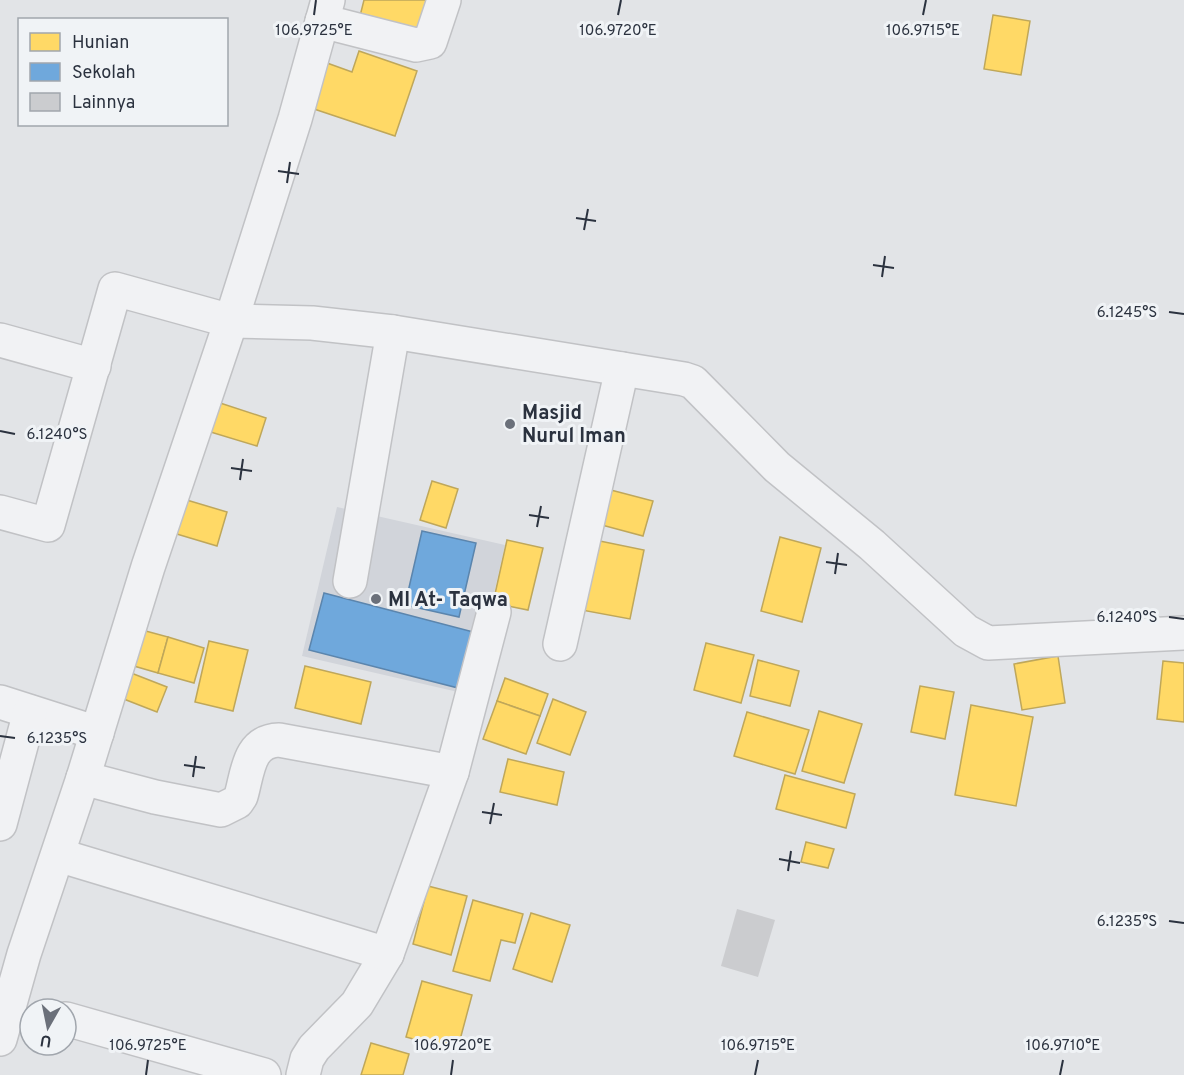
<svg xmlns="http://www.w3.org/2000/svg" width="1184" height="1075" viewBox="0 0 1184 1075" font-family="Overpass,sans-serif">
	<rect width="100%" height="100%" fill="#e2e4e7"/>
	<path fill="#d1d4da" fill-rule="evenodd" d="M 337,507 L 505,545 L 471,695 L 302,656 ZM 422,531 L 476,543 L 458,617 L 405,604 ZM 324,593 L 481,634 L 466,690 L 309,650 Z"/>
	<g fill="#ffd966" stroke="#bfa75a" stroke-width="1.5">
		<polygon points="364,0 431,0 420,39 359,20"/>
		<polygon points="993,15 1030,21 1021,75 984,69"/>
		<polygon points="359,51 417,71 395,136 311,108 327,63 352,72"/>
		<polygon points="214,401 266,418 257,446 204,430"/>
		<polygon points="432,481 458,489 446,528 420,520"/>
		<polygon points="607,489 653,501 643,536 598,524"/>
		<polygon points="180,498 227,512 217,546 170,532"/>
		<polygon points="780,537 821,548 802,622 761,611"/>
		<polygon points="590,539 644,550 630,619 576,609"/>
		<polygon points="507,540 543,548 528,610 493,603"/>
		<polygon points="131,627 168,637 158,673 120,662"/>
		<polygon points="168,637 204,648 194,683 158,673"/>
		<polygon points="209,641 248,650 233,711 195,702"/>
		<polygon points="706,643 754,655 741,703 694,690"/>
		<polygon points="1058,656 1065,703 1022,710 1014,664"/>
		<polygon points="758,660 799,671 790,706 750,696"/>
		<polygon points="1163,661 1184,663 1184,722 1157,719"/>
		<polygon points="305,666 371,682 361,724 295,708"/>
		<polygon points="126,671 167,687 157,712 116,696"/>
		<polygon points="505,678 548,694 540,716 497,701"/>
		<polygon points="920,686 954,692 945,739 911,732"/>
		<polygon points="553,699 586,712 570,755 537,743"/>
		<polygon points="497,701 540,716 526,754 483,739"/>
		<polygon points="971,705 1033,717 1016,806 955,795"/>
		<polygon points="819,711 862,724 844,783 802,771"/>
		<polygon points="747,712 809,730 795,774 734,756"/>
		<polygon points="508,759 564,772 557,805 500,792"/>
		<polygon points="785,775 855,794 846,828 776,809"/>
		<polygon points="806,842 834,849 828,868 801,862"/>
		<polygon points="428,886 467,896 451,955 413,944"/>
		<polygon points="473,900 523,914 515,943 501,940 490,981 453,971"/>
		<polygon points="531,913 570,925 552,982 513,969"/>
		<polygon points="422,981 472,995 457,1051 406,1037"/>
		<polygon points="371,1043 409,1054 403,1075 361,1075"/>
	</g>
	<g fill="#6fa8dc" stroke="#5b85ad" stroke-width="1.5">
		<polygon points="422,531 476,543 459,617 405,605"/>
		<polygon points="324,593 481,634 466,690 309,650"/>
	</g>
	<polygon fill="#cbcccf" points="737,909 775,920 758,977 721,966"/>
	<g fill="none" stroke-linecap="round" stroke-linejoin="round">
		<g stroke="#c1c2c5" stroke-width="36">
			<g id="minor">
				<polyline points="322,21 416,45 430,42 444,0"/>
				<polyline points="0,340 94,366"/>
				<polyline points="0,512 48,525 115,289 231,321 312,323 393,332 684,379 693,382 777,467 872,545 966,631 988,643 1184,633"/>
				<polyline points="350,581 393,332"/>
				<polyline points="560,644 622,369"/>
				<polyline points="0,702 97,733"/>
				<polyline points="452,772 494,612"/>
				<path d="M 83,778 L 155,797 L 221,810 L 237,802 L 241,796 C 248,772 248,741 279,740 L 452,772 L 387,954 L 357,1004 L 314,1048 L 307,1059 L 303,1075"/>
				<polyline points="0,824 30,712"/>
				<polyline points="58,855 387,954"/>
				<polyline points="66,1019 264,1075"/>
				<polyline points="0,1039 24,954 83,778 148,567 231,321 295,119 328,0"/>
			</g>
		</g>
		<use href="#minor" stroke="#f1f2f4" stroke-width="33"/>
	</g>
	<path fill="none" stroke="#2b323f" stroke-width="2" d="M 314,15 L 316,0M 618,15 L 621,0M 923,15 L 926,0M 278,171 L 299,174M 287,183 L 290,162M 576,218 L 596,221M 584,230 L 588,209M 873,265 L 894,268M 882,277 L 885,256M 1169,312 L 1184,314M 0,431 L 15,434M 231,468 L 252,471M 240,480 L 243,459M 529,515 L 549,518M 537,527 L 541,506M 826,562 L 847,565M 835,574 L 838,553M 1169,617 L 1184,619M 0,736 L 15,738M 184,765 L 205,768M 193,777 L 196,756M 482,812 L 502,815M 490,824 L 494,803M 779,859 L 800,863M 788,871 L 791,851M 1169,921 L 1184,923M 146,1075 L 148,1060M 451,1075 L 453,1060M 755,1075 L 758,1060M 1060,1075 L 1063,1060"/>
	<g fill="#6b707a" stroke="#f0f3f6" stroke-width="2">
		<circle cx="510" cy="424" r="6"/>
		<circle cx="376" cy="599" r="6"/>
	</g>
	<g text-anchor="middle" stroke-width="6" stroke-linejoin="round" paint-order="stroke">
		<g font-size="20" font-weight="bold" fill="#2b323f" stroke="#f0f3f6" text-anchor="start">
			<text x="522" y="419">Masjid<tspan x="522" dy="23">Nurul Iman</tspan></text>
			<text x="388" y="606">MI At- Taqwa</text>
		</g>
	</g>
	<g font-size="15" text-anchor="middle" fill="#2b323f" stroke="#f0f3f6" stroke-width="6" stroke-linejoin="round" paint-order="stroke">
		<text x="314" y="35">106.9725°E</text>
		<text x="618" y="35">106.9720°E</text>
		<text x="923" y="35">106.9715°E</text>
		<text x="1127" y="317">6.1245°S</text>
		<text x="57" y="439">6.1240°S</text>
		<text x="1127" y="622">6.1240°S</text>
		<text x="57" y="743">6.1235°S</text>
		<text x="1127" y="926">6.1235°S</text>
		<text x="148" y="1050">106.9725°E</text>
		<text x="453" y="1050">106.9720°E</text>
		<text x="758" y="1050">106.9715°E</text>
		<text x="1063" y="1050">106.9710°E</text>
	</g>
	<rect x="18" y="18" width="210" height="108" fill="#f0f3f6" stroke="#a1a6ad" stroke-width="1.5"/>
	<rect x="30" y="33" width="30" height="18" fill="#ffd966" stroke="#a1a6ad" stroke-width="1.5"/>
	<text x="72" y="48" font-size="18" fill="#2b323f">Hunian</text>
	<rect x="30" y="63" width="30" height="18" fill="#6fa8dc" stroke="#a1a6ad" stroke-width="1.5"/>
	<text x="72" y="78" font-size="18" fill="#2b323f">Sekolah</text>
	<rect x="30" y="93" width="30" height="18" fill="#cbcccf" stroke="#a1a6ad" stroke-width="1.5"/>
	<text x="72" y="108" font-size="18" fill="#2b323f">Lainnya</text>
	<g transform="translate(48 1027) rotate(189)"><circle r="28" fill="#f0f3f6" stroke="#a1a6ad" stroke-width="1.5"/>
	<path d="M0-4.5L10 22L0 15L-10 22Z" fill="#6b707a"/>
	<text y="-9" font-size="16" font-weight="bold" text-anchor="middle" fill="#2b323f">U</text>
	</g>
</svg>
